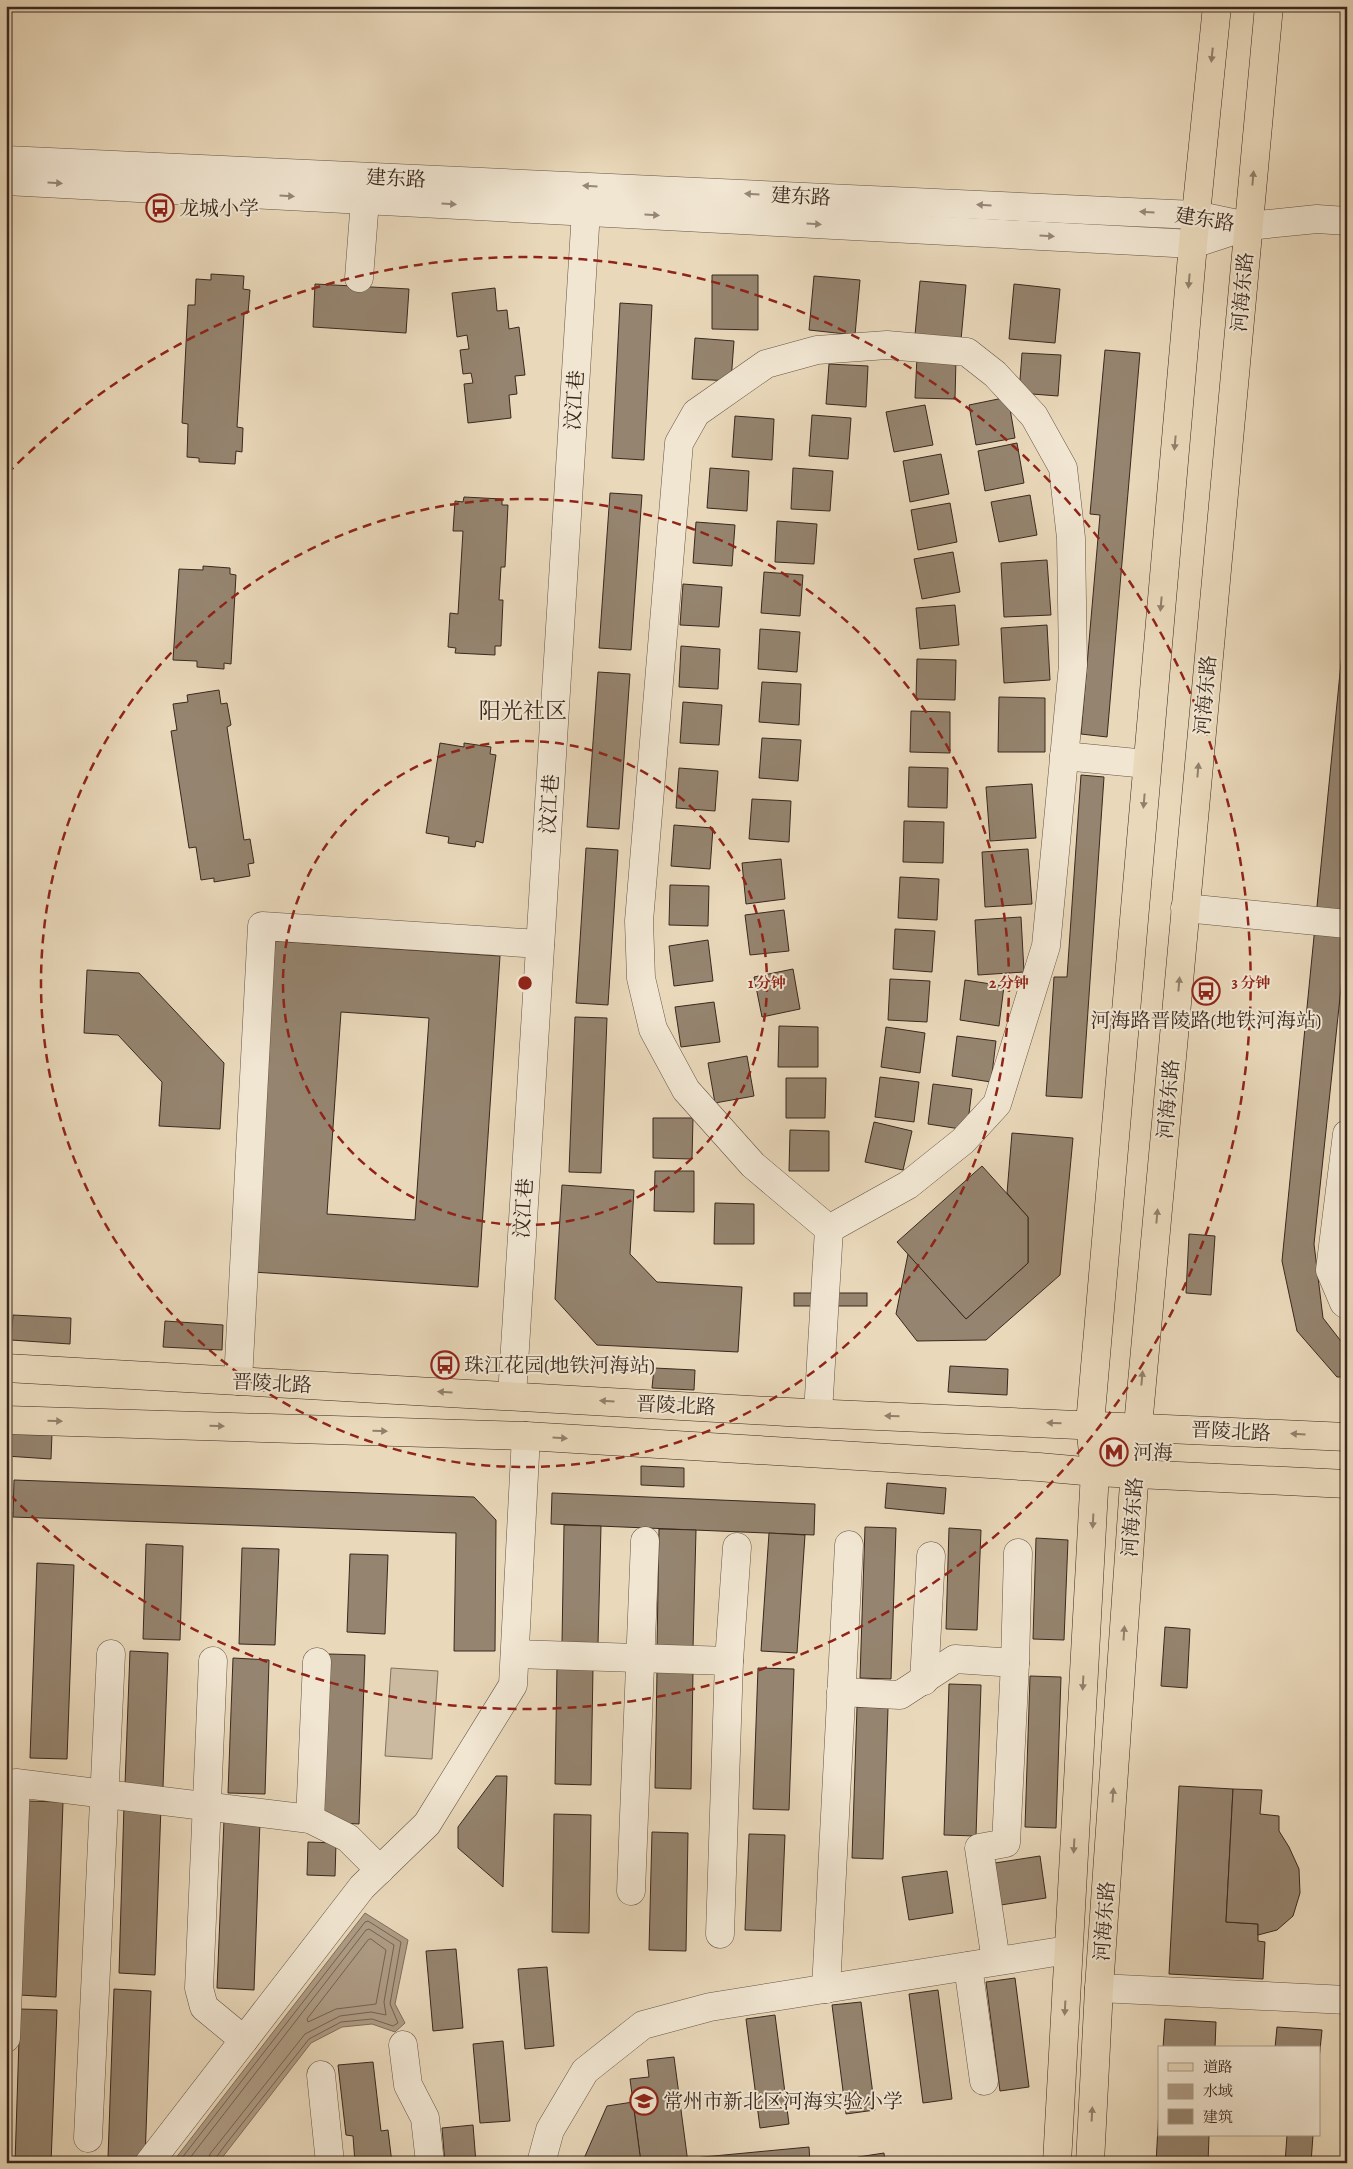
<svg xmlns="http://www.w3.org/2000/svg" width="1353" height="2169" viewBox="0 0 1353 2169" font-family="Alegreya,'Noto Serif SC',serif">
	<rect width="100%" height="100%" fill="#e9d8ba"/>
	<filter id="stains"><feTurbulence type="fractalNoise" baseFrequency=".004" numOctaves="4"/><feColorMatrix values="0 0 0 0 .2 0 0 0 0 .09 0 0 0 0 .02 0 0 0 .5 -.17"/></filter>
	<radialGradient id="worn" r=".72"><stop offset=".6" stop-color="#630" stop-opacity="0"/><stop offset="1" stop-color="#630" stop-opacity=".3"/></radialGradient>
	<polygon fill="#cbba9f" stroke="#82715e" points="391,1668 438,1671 432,1759 385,1756"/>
	<polygon fill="#ae9c85" stroke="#806e5c" points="365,1913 408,1940 395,2004 405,2023 395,2032 372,2024 342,2027 311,2043 218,2163 172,2163"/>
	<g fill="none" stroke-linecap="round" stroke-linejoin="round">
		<g stroke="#746252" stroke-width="1">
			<polygon points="371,1939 386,1950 376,2004 336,2009 308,2022 307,2019 368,1940"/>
			<polyline points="178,2163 365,1922 368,1921 401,1942 390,2004 398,2023 393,2026 372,2019 341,2022 309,2039 226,2144 215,2159 214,2163"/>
			<polyline points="186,2163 366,1930 369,1929 394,1945 384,2002 386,2015 371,2012 340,2016 305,2034 210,2154 208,2163"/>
		</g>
	</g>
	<g fill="#95846f" stroke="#3a281e" fill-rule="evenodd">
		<polygon points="211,274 244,276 243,289 250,290 248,313 244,314 237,427 243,428 242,452 236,451 235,464 199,462 199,458 187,457 188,424 182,423 188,305 195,305 196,279 211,280"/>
		<polygon points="712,275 758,275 758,330 712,329"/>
		<polygon points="814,276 860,280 855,335 809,330"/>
		<polygon points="920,281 966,285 961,340 915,335"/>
		<polygon points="315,284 409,289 406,333 313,327"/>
		<polygon points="1014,284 1060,289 1055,343 1009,339"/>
		<polygon points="495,288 497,311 507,310 509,329 519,327 525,375 515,376 517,394 509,395 511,418 468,423 464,384 473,383 471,373 463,374 460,350 469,349 467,335 457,337 452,293"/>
		<polygon points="620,303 652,305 644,460 612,458"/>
		<polygon points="695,338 734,341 731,381 692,379"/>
		<polygon points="1105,350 1140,353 1107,737 1081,734 1100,515 1090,514"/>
		<polygon points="1022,353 1061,355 1058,396 1019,393"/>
		<polygon points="917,357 956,359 955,399 915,398"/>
		<polygon points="829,364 868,366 866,407 826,404"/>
		<polygon points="1008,397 1015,438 976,445 969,405"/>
		<polygon points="925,405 933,445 894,452 886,412"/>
		<polygon points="812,415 851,418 848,459 809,456"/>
		<polygon points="735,416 774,419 772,460 732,457"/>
		<polygon points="1017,443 1024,483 985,491 978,451"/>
		<polygon points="941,454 949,494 910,502 903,461"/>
		<polygon points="710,468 749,471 747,511 707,508"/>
		<polygon points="793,468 833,471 830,511 791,509"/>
		<polygon points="610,493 642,495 631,650 599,648"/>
		<polygon points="1030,495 1037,535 999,542 991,502"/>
		<polygon points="464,497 502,499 502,505 508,505 505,567 501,567 499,600 503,600 501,646 495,646 495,655 455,653 456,648 448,647 450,613 458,614 463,531 453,531 455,501 463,502"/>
		<polygon points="950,503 957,542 918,550 911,510"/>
		<polygon points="777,521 817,524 814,564 775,562"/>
		<polygon points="696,522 735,525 732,566 693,563"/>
		<polygon points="953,552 960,592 922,599 914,559"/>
		<polygon points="1047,560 1051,615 1004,617 1001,563"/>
		<polygon points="203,566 230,568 230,574 236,575 231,664 224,663 224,669 197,667 197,661 173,660 179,569 203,570"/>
		<polygon points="764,572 803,575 800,616 761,613"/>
		<polygon points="683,584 722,587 719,627 680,625"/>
		<polygon points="1347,602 1347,931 1314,1244 1323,1318 1347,1349 1347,1377 1337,1377 1297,1331 1282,1261"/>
		<polygon points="955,605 959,645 920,649 916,608"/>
		<polygon points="1047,625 1050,680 1004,683 1001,628"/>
		<polygon points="760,629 800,632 797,672 758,669"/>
		<polygon points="681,646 720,649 718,689 679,687"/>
		<polygon points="917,659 956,660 955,700 916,699"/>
		<polygon points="598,672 630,674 619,829 587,827"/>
		<polygon points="762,682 801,684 799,725 759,722"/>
		<polygon points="219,690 221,704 227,703 231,725 227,727 244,840 250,839 254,863 248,864 250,876 214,882 214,878 201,880 196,847 189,848 171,731 177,730 173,704 188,702 187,695"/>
		<polygon points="999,697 1045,698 1045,752 998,752"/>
		<polygon points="683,702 722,705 719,745 680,743"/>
		<polygon points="911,711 950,712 950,753 910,752"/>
		<polygon points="762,738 801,740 798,781 759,778"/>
		<polygon points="440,743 464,747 464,743 491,747 490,754 496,755 483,843 476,841 475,847 448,843 449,837 426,833"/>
		<polygon points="909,767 948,768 947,808 908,807"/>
		<polygon points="679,768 718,771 715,811 676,808"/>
		<polygon points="1081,775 1104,777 1082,1098 1046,1096 1054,977 1067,977"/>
		<polygon points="1032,784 1036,838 990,841 986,787"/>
		<polygon points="752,799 791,801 789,842 749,839"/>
		<polygon points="904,821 944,822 943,863 903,862"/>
		<polygon points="674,825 713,828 710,869 671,866"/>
		<polygon points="586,848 618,850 608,1005 576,1003"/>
		<polygon points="1028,849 1032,904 985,907 982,852"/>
		<polygon points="781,859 785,899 746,904 742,863"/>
		<polygon points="900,877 939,879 937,920 898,918"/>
		<polygon points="670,885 709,886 708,926 669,925"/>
		<polygon points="784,910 789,951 750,955 745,915"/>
		<polygon points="1021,917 1024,972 978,975 975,920"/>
		<polygon points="895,929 935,931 932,972 893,969"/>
		<polygon points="708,940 713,981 674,986 669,946"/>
		<path d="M 275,941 L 500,956 L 478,1287 L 253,1272 ZM 341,1012 L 429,1018 L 415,1220 L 327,1214 Z"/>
		<polygon points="793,969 800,1009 762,1017 754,977"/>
		<polygon points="87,970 139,973 224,1063 220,1129 159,1126 162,1082 118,1035 84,1033"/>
		<polygon points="890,979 930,981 927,1022 888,1020"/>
		<polygon points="965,980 1004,986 999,1026 960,1020"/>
		<polygon points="714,1002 720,1042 681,1047 675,1007"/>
		<polygon points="575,1017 607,1018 601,1173 569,1172"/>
		<polygon points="779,1026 818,1027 818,1067 778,1067"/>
		<polygon points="886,1027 925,1033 920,1073 881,1067"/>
		<polygon points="957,1036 996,1041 991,1082 952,1076"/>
		<polygon points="747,1056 754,1096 715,1103 708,1063"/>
		<polygon points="880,1077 919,1082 914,1122 875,1117"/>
		<polygon points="786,1078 826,1078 825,1118 786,1118"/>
		<polygon points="933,1084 972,1089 967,1130 928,1124"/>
		<polygon points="653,1118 693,1118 692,1159 653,1158"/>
		<polygon points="874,1122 912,1131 903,1170 865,1162"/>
		<polygon points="790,1130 829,1131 829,1171 789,1171"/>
		<polygon points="1012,1133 1073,1138 1060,1275 986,1340 917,1341 896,1314 908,1254 966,1319 1028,1263 1028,1217 1007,1193"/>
		<polygon points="982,1166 1028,1217 1028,1263 966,1319 897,1242"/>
		<polygon points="655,1171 694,1171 694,1212 654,1211"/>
		<polygon points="562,1185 634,1190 630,1254 657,1282 742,1287 738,1352 597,1345 555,1299"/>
		<polygon points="715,1203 754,1204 754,1244 714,1244"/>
		<polygon points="1189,1234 1215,1236 1211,1295 1186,1293"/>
		<rect x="794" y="1293" width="73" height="13"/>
		<polygon points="13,1315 71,1318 70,1344 11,1340"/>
		<polygon points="165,1321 223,1325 222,1350 163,1347"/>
		<polygon points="950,1366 1008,1369 1007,1395 948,1392"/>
		<polygon points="654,1368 695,1370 694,1390 652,1388"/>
		<polygon points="6,1431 52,1433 51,1459 6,1456"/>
		<polygon points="641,1466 684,1468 684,1487 641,1485"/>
		<polygon points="14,1480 474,1497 496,1520 495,1651 454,1651 456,1533 13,1517"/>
		<polygon points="887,1483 946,1488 944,1514 885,1508"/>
		<polygon points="552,1493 815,1504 814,1535 551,1524"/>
		<polygon points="6,1512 12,1512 11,1569 6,1569"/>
		<polygon points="564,1525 601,1526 598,1644 562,1643"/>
		<polygon points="865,1527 896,1528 891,1679 860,1678"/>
		<polygon points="949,1528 981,1530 977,1630 946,1629"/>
		<polygon points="659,1529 696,1530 693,1648 657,1648"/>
		<polygon points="769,1533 805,1535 797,1653 761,1651"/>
		<polygon points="1036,1538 1068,1540 1064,1640 1033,1639"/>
		<polygon points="146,1544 183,1546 180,1640 143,1639"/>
		<polygon points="242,1548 279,1549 275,1645 239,1644"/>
		<polygon points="350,1554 388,1555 385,1634 347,1632"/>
		<polygon points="37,1563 74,1565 67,1759 30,1758"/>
		<polygon points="1165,1627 1190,1629 1187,1688 1161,1686"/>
		<polygon points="130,1651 168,1653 163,1787 125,1785"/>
		<polygon points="329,1654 365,1655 359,1824 323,1822"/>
		<polygon points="233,1658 269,1660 265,1794 228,1793"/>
		<polygon points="557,1666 593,1667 591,1785 555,1784"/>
		<polygon points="758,1668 794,1669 789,1810 753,1809"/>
		<polygon points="657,1671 693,1671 691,1789 655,1788"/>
		<polygon points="1030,1676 1061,1677 1056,1828 1025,1827"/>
		<polygon points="949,1684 981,1685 976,1836 944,1835"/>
		<polygon points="857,1707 888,1708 883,1859 852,1858"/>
		<polygon points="496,1776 507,1776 503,1887 458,1848 458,1827"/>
		<polygon points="1179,1786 1233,1789 1226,1922 1258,1924 1258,1941 1265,1942 1263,1979 1169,1974"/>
		<polygon points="1233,1789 1262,1790 1260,1814 1279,1816 1279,1831 1289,1847 1299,1869 1300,1893 1293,1916 1277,1930 1258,1935 1258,1924 1226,1922"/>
		<polygon points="26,1801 63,1802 56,1997 19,1995"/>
		<polygon points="124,1805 161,1806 155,1975 119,1973"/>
		<polygon points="554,1814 591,1815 589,1933 552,1932"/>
		<polygon points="224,1820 260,1821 254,1990 217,1988"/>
		<polygon points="652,1832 688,1833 686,1951 649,1950"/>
		<polygon points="749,1834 785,1835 781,1931 745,1930"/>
		<polygon points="308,1842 336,1843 335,1876 307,1875"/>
		<polygon points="1040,1856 1046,1898 1001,1905 995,1863"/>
		<polygon points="947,1871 953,1913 909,1920 902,1877"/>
		<polygon points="456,1949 463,2028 433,2031 426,1951"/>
		<polygon points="547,1967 554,2046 525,2049 518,1969"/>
		<polygon points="1015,1978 1029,2087 1000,2091 986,1982"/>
		<polygon points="114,1989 151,1991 145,2160 108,2158"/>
		<polygon points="938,1990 952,2099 923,2103 909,1994"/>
		<polygon points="861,2002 875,2110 846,2114 832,2005"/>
		<polygon points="20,2009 57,2010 51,2163 15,2163"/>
		<polygon points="775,2015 789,2124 760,2128 746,2019"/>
		<polygon points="1165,2019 1216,2022 1215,2048 1163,2048"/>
		<polygon points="1277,2027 1322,2030 1319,2060 1319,2048 1275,2048"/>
		<polygon points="503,2041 510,2121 480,2123 473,2044"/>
		<polygon points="674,2057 688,2163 641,2163 630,2079 649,2077 647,2060"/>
		<polygon points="373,2062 381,2131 388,2130 392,2163 355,2163 353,2136 346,2135 338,2065"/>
		<polygon points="633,2102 641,2163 582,2163 607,2106"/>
		<polygon points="1159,2109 1159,2135 1209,2135 1208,2163 1156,2163"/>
		<polygon points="473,2125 476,2163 445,2163 442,2128"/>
		<polygon points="1287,2135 1313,2135 1311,2163 1285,2163"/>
		<polygon points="809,2147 810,2163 704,2163 703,2157"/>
		<polygon points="884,2153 885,2163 859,2163 858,2157"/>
		<polygon points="703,2157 704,2163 688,2163 688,2159"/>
	</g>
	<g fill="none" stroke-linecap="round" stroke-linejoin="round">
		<g stroke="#665445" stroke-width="29">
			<g id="minor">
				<polyline points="6,160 1195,215 1247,226"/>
				<polyline points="6,181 1193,244 1248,226 1317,219 1347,221"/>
				<polyline points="359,278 365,200"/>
				<polygon points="887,345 967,352 995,374 1034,416 1063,468 1071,538 1073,665 1046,946 997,1104 963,1141 908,1185 829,1229 753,1165 686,1090 653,1029 641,978 639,921 679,443 696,413 766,364 817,350"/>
				<polyline points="1064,756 1147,764"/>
				<polyline points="1185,908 1347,924"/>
				<polyline points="1347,1134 1330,1270 1344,1303 1347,1305"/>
				<polyline points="238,1381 262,926 540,944"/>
				<polyline points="512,1396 586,211"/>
				<polyline points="818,1413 829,1229"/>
				<polyline points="515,1654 729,1661"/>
				<polyline points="213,1661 199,1988 204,2007 244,2040"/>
				<polyline points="924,1681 931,1556"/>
				<polyline points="841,1692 900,1695 955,1659 1015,1663"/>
				<polyline points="310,1819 317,1662"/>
				<polyline points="631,1891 645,1541"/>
				<polyline points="720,1934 729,1661 737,1547"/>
				<polyline points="996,1961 979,1848 1006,1843 1015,1663 1018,1553"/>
				<polyline points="968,1966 984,2081"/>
				<polyline points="1099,1988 1347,2000"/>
				<polyline points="826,1989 849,1545"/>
				<polyline points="6,2038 16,1783 310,1819 348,1838 380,1870"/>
				<polyline points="403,2045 408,2085 425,2118 430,2163"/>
				<polyline points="321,2075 330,2163"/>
				<polyline points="88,2138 111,1654"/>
				<polyline points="149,2163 362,1887 427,1824 513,1685 526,1436"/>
				<polyline points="541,2163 550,2130 585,2071 643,2025 710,2007 1068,1950"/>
			</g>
		</g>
		<g stroke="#3a281e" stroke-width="29">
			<g id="major">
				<polyline points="6,1368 787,1412 1347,1437"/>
				<polyline points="6,1420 526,1436 1039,1467 1095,1472 1347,1484"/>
				<polyline points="1057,2163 1095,1472 1090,1424 1193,244 1217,6"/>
				<polyline points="1090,2163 1099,1988 1138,1426 1269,6"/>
			</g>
		</g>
		<use href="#minor" stroke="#f1e6d2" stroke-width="28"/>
		<use href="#major" stroke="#e9d8ba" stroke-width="28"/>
	</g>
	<defs><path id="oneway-solid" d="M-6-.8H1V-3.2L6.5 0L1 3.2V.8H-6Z" transform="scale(1.25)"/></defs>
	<g fill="#92806c">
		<use href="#oneway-solid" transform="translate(1212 55) rotate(96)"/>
		<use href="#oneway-solid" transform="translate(1253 178) rotate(-85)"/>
		<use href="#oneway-solid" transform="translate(1189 281) rotate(95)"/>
		<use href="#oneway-solid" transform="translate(1175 443) rotate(95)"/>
		<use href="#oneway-solid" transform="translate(1161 604) rotate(95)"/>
		<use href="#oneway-solid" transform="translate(1198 770) rotate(-85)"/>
		<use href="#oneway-solid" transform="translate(1144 801) rotate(95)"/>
		<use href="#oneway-solid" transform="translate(1179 984) rotate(-85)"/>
		<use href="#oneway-solid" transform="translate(1157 1216) rotate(-85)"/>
		<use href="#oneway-solid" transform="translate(1142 1378) rotate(-85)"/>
		<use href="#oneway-solid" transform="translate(445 1392) rotate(-177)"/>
		<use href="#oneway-solid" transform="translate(607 1401) rotate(-177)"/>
		<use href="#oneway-solid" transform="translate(892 1416) rotate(-178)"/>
		<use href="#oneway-solid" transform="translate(55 1421) rotate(2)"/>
		<use href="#oneway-solid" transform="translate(1054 1423) rotate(-178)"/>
		<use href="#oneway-solid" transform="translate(217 1426) rotate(2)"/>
		<use href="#oneway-solid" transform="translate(380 1431) rotate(2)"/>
		<use href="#oneway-solid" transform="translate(1298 1434) rotate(-177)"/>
		<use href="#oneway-solid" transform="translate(560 1438) rotate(3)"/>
		<use href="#oneway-solid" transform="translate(1093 1521) rotate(93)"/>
		<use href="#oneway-solid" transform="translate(1124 1633) rotate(-86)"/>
		<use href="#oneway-solid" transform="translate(1083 1683) rotate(93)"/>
		<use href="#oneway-solid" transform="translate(1113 1795) rotate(-86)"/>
		<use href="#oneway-solid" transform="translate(1074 1846) rotate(93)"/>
		<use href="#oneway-solid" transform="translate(1065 2008) rotate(93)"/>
		<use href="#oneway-solid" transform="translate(1092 2114) rotate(-87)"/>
	</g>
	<g fill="#968778">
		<use href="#oneway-solid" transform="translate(55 183) rotate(3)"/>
		<use href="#oneway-solid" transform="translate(590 186) rotate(-177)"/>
		<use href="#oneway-solid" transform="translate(752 194) rotate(-177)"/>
		<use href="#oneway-solid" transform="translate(287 196) rotate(3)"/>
		<use href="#oneway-solid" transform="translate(449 204) rotate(3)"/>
		<use href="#oneway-solid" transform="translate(984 205) rotate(-177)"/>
		<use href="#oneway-solid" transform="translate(1147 212) rotate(-177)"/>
		<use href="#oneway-solid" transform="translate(652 215) rotate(3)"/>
		<use href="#oneway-solid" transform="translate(814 224) rotate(3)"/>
		<use href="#oneway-solid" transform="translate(1047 236) rotate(3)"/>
	</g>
	<g fill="none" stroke="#8f2418" stroke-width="2.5" stroke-dasharray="9 6">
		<circle cx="525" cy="983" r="242"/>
		<circle cx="525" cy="983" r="484"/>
		<path d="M7 474A726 726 0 1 1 7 1492"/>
	</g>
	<defs>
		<g id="bus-ring" transform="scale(1.4375)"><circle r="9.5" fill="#f1e6d2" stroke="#8f2418" stroke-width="1.5"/><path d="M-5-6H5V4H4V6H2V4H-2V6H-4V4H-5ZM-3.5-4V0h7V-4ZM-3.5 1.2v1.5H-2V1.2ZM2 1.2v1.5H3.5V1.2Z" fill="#8f2418"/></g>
		<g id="metro-ring" transform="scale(1.4375)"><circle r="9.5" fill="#f1e6d2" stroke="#8f2418" stroke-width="1.5"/><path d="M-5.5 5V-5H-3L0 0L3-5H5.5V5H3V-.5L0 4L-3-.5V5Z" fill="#8f2418"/></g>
		<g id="school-ring" transform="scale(1.4375)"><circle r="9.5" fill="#f1e6d2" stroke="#8f2418" stroke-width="1.5"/><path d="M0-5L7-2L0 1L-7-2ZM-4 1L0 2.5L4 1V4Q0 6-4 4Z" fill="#8f2418"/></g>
	</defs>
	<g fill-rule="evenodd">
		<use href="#bus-ring" x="160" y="208"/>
		<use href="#bus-ring" x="1206" y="991"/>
		<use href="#bus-ring" x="445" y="1365"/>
		<use href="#metro-ring" x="1114" y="1452"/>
		<use href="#school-ring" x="644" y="2101"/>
	</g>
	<g text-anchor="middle" stroke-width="4" stroke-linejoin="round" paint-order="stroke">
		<g font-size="20" fill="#3a281e" stroke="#f1e6d2">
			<text transform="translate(396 178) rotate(3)" y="7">建东路</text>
			<text transform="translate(801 196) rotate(3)" y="7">建东路</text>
			<text transform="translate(1205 219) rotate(9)" y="7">建东路</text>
			<text transform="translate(1242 292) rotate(-85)" y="7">河海东路</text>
			<text transform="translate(574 400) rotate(-86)" y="7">汶江巷</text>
			<text transform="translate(1205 695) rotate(-85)" y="7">河海东路</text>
			<text transform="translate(549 804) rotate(-86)" y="7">汶江巷</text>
			<text transform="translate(1168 1099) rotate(-85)" y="7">河海东路</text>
			<text transform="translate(523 1208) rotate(-86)" y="7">汶江巷</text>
			<text transform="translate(272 1383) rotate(3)" y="7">晋陵北路</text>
			<text transform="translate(676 1405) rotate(3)" y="7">晋陵北路</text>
			<text transform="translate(1231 1431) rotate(3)" y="7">晋陵北路</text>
			<text transform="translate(1132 1517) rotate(-86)" y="7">河海东路</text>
			<text transform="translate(1104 1921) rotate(-86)" y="7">河海东路</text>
		</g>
		<g font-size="20" fill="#3a281e" stroke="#f1e6d2" text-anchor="start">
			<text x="179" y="215">龙城小学</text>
			<text x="1206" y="1027" text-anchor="middle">河海路晋陵路(地铁河海站)</text>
			<text x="464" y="1372">珠江花园(地铁河海站)</text>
			<text x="1133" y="1459">河海</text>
			<text x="663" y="2108">常州市新北区河海实验小学</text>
		</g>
		<g font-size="22" fill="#3a281e" stroke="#f1e6d2">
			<text x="523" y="718">阳光社区</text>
		</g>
	</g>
	<circle cx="525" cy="983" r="8" fill="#8f2418" stroke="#f1e6d2" stroke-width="2.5"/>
	<g font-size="15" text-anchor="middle" font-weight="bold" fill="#8f2418" stroke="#f1e6d2" stroke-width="4" stroke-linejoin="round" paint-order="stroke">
		<text x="767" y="988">1 分钟</text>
		<text x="1009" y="988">2 分钟</text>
		<text x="1251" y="988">3 分钟</text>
	</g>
	<rect width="1353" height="2169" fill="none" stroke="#e9d8ba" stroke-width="25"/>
	<rect x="8" y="8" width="1338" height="2154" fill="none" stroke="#3a281e" stroke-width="2.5"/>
	<rect x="12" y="12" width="1328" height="2144" fill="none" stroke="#3a281e"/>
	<rect x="1158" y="2046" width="162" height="90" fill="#f1e6d2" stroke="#a89a8a"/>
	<rect x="1168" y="2063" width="25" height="8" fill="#e9d8ba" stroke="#a89a8a"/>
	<text x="1203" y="2072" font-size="15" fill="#3a281e">道路</text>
	<rect x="1168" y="2084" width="25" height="15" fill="#ae9c85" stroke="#a89a8a"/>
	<text x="1203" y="2096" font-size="15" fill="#3a281e">水域</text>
	<rect x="1168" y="2109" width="25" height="15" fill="#95846f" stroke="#a89a8a"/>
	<text x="1203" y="2122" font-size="15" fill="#3a281e">建筑</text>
	<rect width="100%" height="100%" filter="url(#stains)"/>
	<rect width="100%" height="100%" fill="url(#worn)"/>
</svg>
